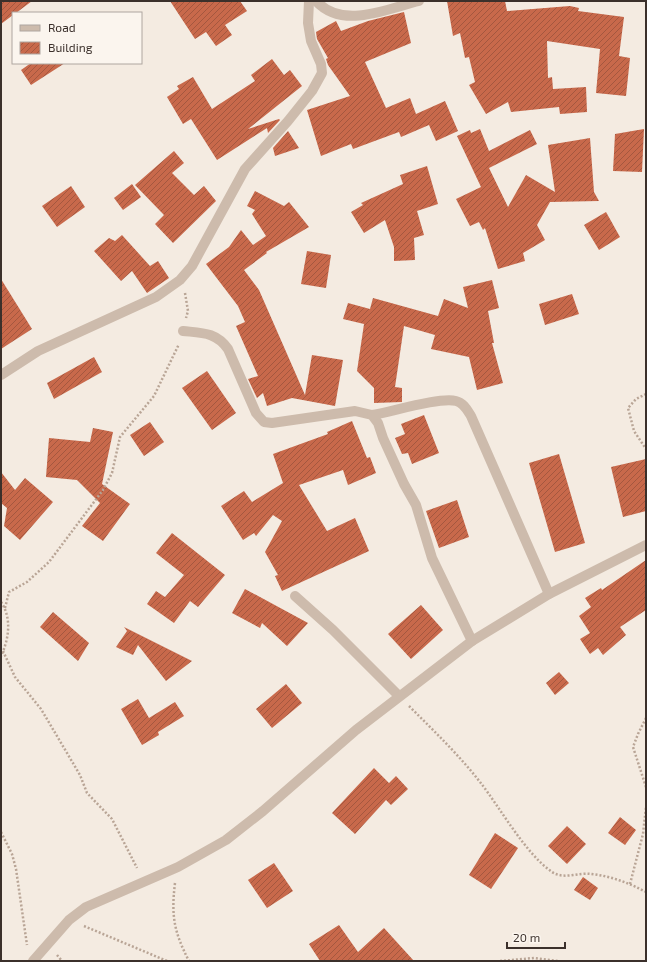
<svg xmlns="http://www.w3.org/2000/svg" width="647" height="962" viewBox="0 0 647 962" font-family="'Exo 2',sans-serif">
	<defs>
		<pattern id="building-hatch" width="6" height="6" patternUnits="userSpaceOnUse"><rect width="6" height="6" fill="#c8694b"/><path d="M-1 1l2-2M0 6l6-6M5 7l2-2" fill="none" stroke="#a4573f"/></pattern>
	</defs>
	<rect width="100%" height="100%" fill="#f4ebe1"/>
	<g fill="url(#building-hatch)">
		<polygon points="1,1 32,1 16,13 13,13 13,15 1,24"/>
		<polygon points="170,1 240,1 247,11 225,25 232,35 216,46 206,32 195,39"/>
		<polygon points="447,1 505,1 507,11 570,6 579,8 578,11 624,17 619,56 630,58 626,96 596,93 600,49 547,41 548,78 552,77 553,89 586,87 587,112 560,114 559,107 511,112 508,102 486,114 469,85 475,82 469,57 465,58 460,33 453,36"/>
		<polygon points="404,12 411,43 365,62 386,108 410,98 416,114 445,101 458,131 436,141 429,125 401,137 399,132 353,149 351,144 321,156 307,110 350,96 328,65 326,59 328,58 317,39 316,32 336,21 341,31 368,21"/>
		<polygon points="272,59 284,75 290,70 302,86 248,129 279,119 280,120 268,133 267,128 217,160 191,119 183,124 167,97 179,89 177,86 193,77 212,109 255,81 251,75"/>
		<polygon points="31,63 65,63 31,85 21,70"/>
		<polygon points="480,129 489,151 530,130 537,144 489,168 508,207 526,175 555,192 548,145 590,138 594,192 599,201 550,202 537,225 545,240 523,253 525,261 498,269 485,228 483,230 479,222 470,226 456,199 481,187 457,136 470,130 471,133"/>
		<polygon points="644,129 642,172 613,171 615,134"/>
		<polygon points="288,131 299,148 275,156 273,148"/>
		<polygon points="174,151 184,163 172,173 194,195 204,186 216,201 173,243 155,224 164,215 135,185"/>
		<polygon points="427,166 438,204 417,211 424,235 414,238 415,260 394,261 394,247 385,220 364,233 351,212 363,205 361,203 403,184 400,175"/>
		<polygon points="132,184 141,197 123,210 114,198"/>
		<polygon points="71,186 85,207 57,227 42,206"/>
		<polygon points="255,191 284,206 289,202 309,227 266,252 267,253 244,270 259,290 305,395 312,355 343,360 335,406 292,398 267,406 263,393 257,398 248,379 258,376 236,326 245,322 238,306 206,264 229,247 241,230 253,245 266,236 252,214 255,210 247,206"/>
		<polygon points="606,212 620,237 599,250 584,225"/>
		<polygon points="122,235 150,266 158,261 169,278 147,293 132,271 121,281 94,251 109,238 115,241"/>
		<polygon points="307,251 331,255 326,288 301,284"/>
		<polygon points="1,279 32,329 1,349"/>
		<polygon points="492,280 499,308 488,311 494,343 492,343 503,383 477,390 469,357 431,349 435,335 404,326 395,387 402,388 402,402 374,403 374,388 357,371 364,324 343,319 348,303 370,309 373,298 438,316 444,299 468,308 463,287"/>
		<polygon points="572,294 579,314 545,325 539,304"/>
		<polygon points="94,357 102,372 54,399 47,383"/>
		<polygon points="207,371 236,413 212,430 182,388"/>
		<polygon points="424,415 439,453 412,464 408,453 402,454 395,438 405,434 401,424"/>
		<polygon points="352,421 367,458 370,457 376,473 348,485 343,470 299,485 327,531 355,518 369,551 282,591 275,576 278,575 265,552 282,521 273,515 256,536 254,533 243,540 221,506 244,491 252,502 283,483 273,454 328,434 327,432"/>
		<polygon points="150,422 164,442 144,456 130,435"/>
		<polygon points="93,428 113,432 102,484 130,504 103,541 82,526 100,503 77,480 46,477 49,438 90,442"/>
		<polygon points="559,454 585,543 555,552 529,463"/>
		<polygon points="646,459 646,511 623,517 611,467"/>
		<polygon points="1,472 15,490 25,478 53,502 20,540 4,526 7,508 1,503"/>
		<polygon points="457,500 469,537 439,548 426,511"/>
		<polygon points="172,533 225,575 198,607 190,601 174,623 147,604 156,591 165,597 184,575 156,553"/>
		<polygon points="646,560 646,610 620,627 626,635 603,655 598,648 590,654 580,639 590,633 579,616 591,607 585,598 601,588 602,590"/>
		<polygon points="245,589 308,623 287,646 262,623 260,628 232,613"/>
		<polygon points="421,605 443,630 411,659 388,634"/>
		<polygon points="53,612 89,643 78,661 40,627"/>
		<polygon points="124,627 192,661 166,681 138,645 133,655 116,647 127,631"/>
		<polygon points="559,672 569,683 555,695 546,683"/>
		<polygon points="286,684 302,703 272,728 256,709"/>
		<polygon points="138,699 149,718 175,702 184,716 158,732 159,735 142,745 121,709"/>
		<polygon points="374,768 389,783 396,776 408,789 391,805 386,800 355,834 332,813"/>
		<polygon points="620,817 636,830 625,845 608,833"/>
		<polygon points="567,826 586,844 567,864 548,846"/>
		<polygon points="495,833 518,848 491,889 469,875"/>
		<polygon points="274,863 293,891 267,908 248,880"/>
		<polygon points="583,877 598,888 590,900 574,890"/>
		<polygon points="339,925 358,952 384,928 414,961 320,961 309,944"/>
	</g>
	<g fill="none" stroke-linecap="round" stroke-linejoin="round">
		<g stroke="#b9a596" stroke-width="2.5" stroke-dasharray="2 2" stroke-linecap="butt">
			<polyline points="185,293 188,311 186,318"/>
			<polyline points="646,394 636,399 628,408 634,431 646,449"/>
			<path d="M 1,602 C 12,618 9,639 1,656"/>
			<polyline points="5,608 9,592 27,582 49,562 103,490 112,473 120,437 154,396 179,344"/>
			<polyline points="3,651 15,677 41,709 80,775 87,793 112,819 137,868"/>
			<path d="M 409,706 C 434,731 459,755 480,782 C 501,809 525,853 552,872 C 564,880 579,872 591,874 C 611,876 629,883 646,892"/>
			<polyline points="646,718 638,734 633,747 646,787"/>
			<polyline points="1,832 12,854 16,869 27,945"/>
			<path d="M 175,883 C 171,916 174,932 189,961"/>
			<polyline points="630,884 643,834 646,807"/>
			<polyline points="84,926 167,961"/>
			<polyline points="57,955 62,961"/>
			<polyline points="500,961 534,958 558,961"/>
		</g>
		<g stroke="#cdbbac" stroke-width="10">
			<path d="M 316,1 C 343,30 386,9 419,1"/>
			<path d="M 183,331 C 202,333 216,332 228,349 L 256,413 L 264,422 L 272,423 L 355,411 L 372,415 L 378,423 L 383,438 L 404,484 L 416,505 L 432,558 L 472,641"/>
			<polyline points="1,375 38,351 156,297 180,280 192,266 245,169 288,121 312,91 322,73 321,64 311,41 308,23 309,1"/>
			<path d="M 372,415 C 391,412 439,397 456,401 C 464,403 467,410 471,416 L 549,594"/>
			<polyline points="295,596 333,630 399,696"/>
			<polyline points="33,961 69,920 86,907 178,867 226,840 263,811 356,730 472,641 549,594 646,545"/>
		</g>
	</g>
	<rect width="647" height="962" fill="none" stroke="#3b302b" stroke-width="4"/>
	<rect x="12" y="12" width="130" height="52" fill="#fbf5ee" stroke="#aea6a0"/>
	<rect x="20" y="25" width="20" height="6" fill="#cdbbac" stroke="#aea6a0"/>
	<text x="48" y="32" font-size="12" fill="#3b302b">Road</text>
	<rect x="20" y="42" width="20" height="12" fill="url(#building-hatch)" stroke="#aea6a0"/>
	<text x="48" y="52" font-size="12" fill="#3b302b">Building</text>
	<path d="M507 942v6h58v-6" fill="none" stroke="#3b302b" stroke-width="2"/>
	<text x="513" y="942" font-size="12" fill="#3b302b" stroke="#fbf5ee" stroke-width="3" paint-order="stroke">20 m</text>
</svg>
